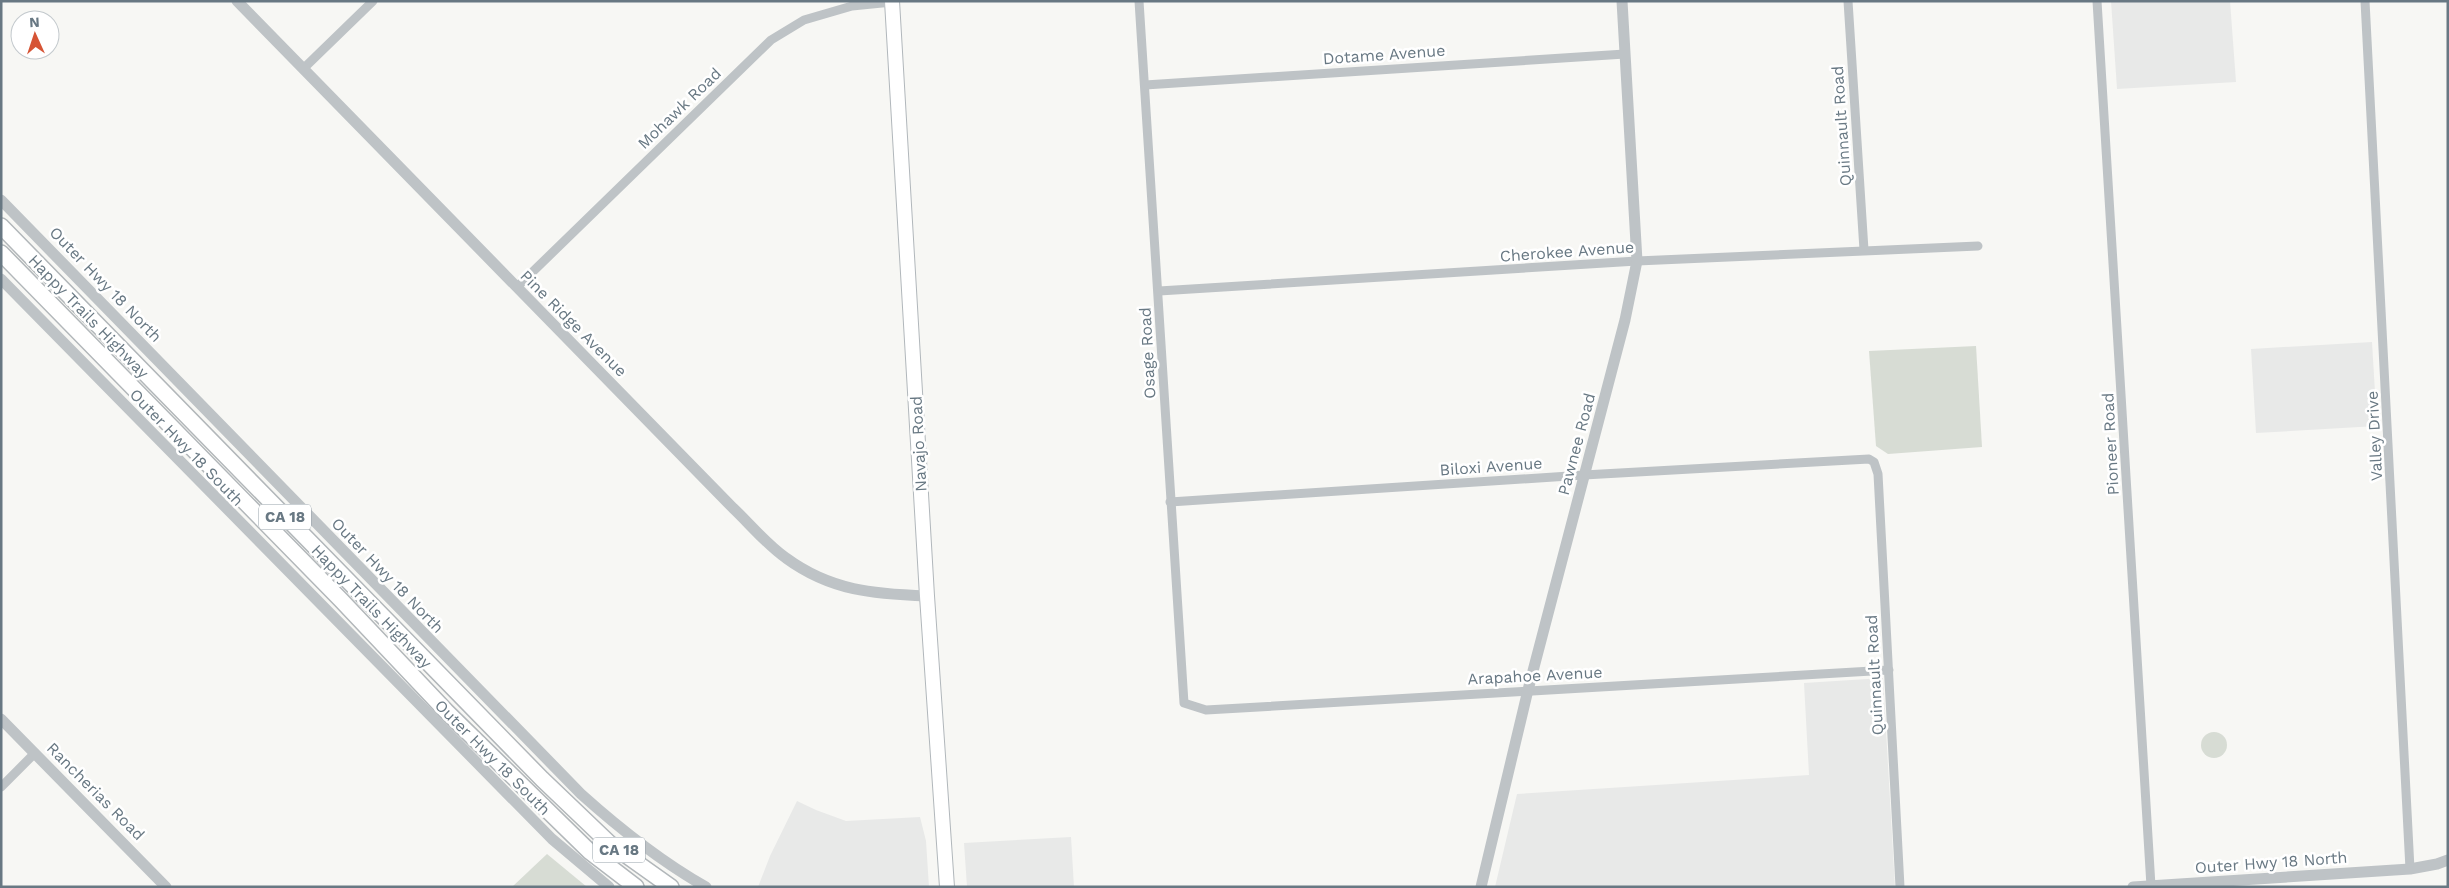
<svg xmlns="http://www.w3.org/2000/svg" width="2449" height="888" viewBox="0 0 2449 888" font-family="'Work Sans',sans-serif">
	<rect width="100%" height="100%" fill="#f7f7f4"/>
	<g fill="#e8e9e8">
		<polygon points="2111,1 2230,1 2236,82 2117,89"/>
		<polygon points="2372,342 2377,426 2256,433 2251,349"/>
		<polygon points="1883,678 1895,887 1495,887 1517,794 1809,775 1804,683"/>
		<polygon points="797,801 816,810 846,821 920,817 926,841 929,887 758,887 770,856"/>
		<polygon points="1071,837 1074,887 967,887 964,843"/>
	</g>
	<g fill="#d7dcd4">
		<polygon points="1976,346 1982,447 1888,454 1876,446 1869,351"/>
		<circle cx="2214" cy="745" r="13"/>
		<polygon points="547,854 587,887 512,887"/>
	</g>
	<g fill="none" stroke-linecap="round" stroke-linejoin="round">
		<g stroke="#b1b7bb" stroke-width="16">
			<polyline id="secondary" points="892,1 927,596 947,887"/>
		</g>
		<g stroke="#b2b7ba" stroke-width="18">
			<g id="primary">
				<polyline points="1,226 542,779 609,843 671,887"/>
				<polyline points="1,253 341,600 446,711 589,851 636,887"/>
			</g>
		</g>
		<g stroke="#bec3c6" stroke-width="9">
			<polyline points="1139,1 1184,703 1206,710 1889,670"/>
			<polyline points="1848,1 1864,250"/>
			<polyline points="2097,1 2151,886"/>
			<polyline points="2365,1 2410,869"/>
			<polyline points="304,68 373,1"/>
			<polyline points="1145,85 1625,54"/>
			<polyline points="517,287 771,40 804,20 852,6 892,2"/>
			<polyline points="1159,291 1637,261 1978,246"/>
			<polyline points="1170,502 1584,475 1869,459 1874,462 1878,474 1900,887"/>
			<polyline points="1,787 35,753"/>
		</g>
		<g stroke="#bec3c6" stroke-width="11">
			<path d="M 237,1 L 733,508 C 750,524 767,545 786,558 C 831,591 874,594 927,596"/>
			<path d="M 1,200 L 581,794 C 620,829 660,861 706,887"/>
			<polyline points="1,279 552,839 609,887"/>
			<polyline points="1,719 166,887"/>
			<polyline points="1481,887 1528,690 1625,320 1637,261 1622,1"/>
			<polyline points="2133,887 2410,869 2437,864 2448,860"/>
		</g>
		<use href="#secondary" stroke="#fff" stroke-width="14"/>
		<use href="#primary" stroke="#fff" stroke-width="15"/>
	</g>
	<g text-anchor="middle" stroke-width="5" stroke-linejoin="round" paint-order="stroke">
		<g fill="#fff" stroke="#95a0a8" stroke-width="1">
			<rect x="259" y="504.5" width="52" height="25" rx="4"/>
			<rect x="593" y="837.5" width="52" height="25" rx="4"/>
		</g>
		<g font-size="15" font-weight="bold" fill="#687883">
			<text x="285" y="522">CA 18</text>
			<text x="619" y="855">CA 18</text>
		</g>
		<g font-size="16" fill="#687883" stroke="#fff">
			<text transform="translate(1384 54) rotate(-4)" y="6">Dotame Avenue</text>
			<text transform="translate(679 108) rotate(-44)" y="6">Mohawk Road</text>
			<text transform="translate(1841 126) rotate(-94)" y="6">Quinnault Road</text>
			<text transform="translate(1567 251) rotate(-4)" y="6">Cherokee Avenue</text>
			<text transform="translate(106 284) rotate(46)" y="6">Outer Hwy 18 North</text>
			<text transform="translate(89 316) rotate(46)" y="6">Happy Trails Highway</text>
			<text transform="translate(574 323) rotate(45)" y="6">Pine Ridge Avenue</text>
			<text transform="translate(1147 353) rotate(-93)" y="6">Osage Road</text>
			<text transform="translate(2374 436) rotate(-93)" y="6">Valley Drive</text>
			<text transform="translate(918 444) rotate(-93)" y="6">Navajo Road</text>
			<text transform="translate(1576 444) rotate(-75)" y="6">Pawnee Road</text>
			<text transform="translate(2110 444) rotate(-93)" y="6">Pioneer Road</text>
			<text transform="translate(187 447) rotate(46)" y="6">Outer Hwy 18 South</text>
			<text transform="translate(1491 466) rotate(-4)" y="6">Biloxi Avenue</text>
			<text transform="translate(388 575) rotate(46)" y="6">Outer Hwy 18 North</text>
			<text transform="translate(372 606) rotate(46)" y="6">Happy Trails Highway</text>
			<text transform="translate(1535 675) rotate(-3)" y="6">Arapahoe Avenue</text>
			<text transform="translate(1874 675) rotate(-93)" y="6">Quinnault Road</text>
			<text transform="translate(493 757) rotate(45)" y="6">Outer Hwy 18 South</text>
			<text transform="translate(96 791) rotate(45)" y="6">Rancherias Road</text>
			<text transform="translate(2271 862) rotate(-4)" y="6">Outer Hwy 18 North</text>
		</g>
	</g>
	<rect width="2449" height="888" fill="none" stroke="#687883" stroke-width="5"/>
	<g transform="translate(35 35) rotate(357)"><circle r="24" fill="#ffffff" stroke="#c3c9cd"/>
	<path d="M0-4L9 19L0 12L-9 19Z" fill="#d65435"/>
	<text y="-8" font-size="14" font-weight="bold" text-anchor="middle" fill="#687883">N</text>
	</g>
</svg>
